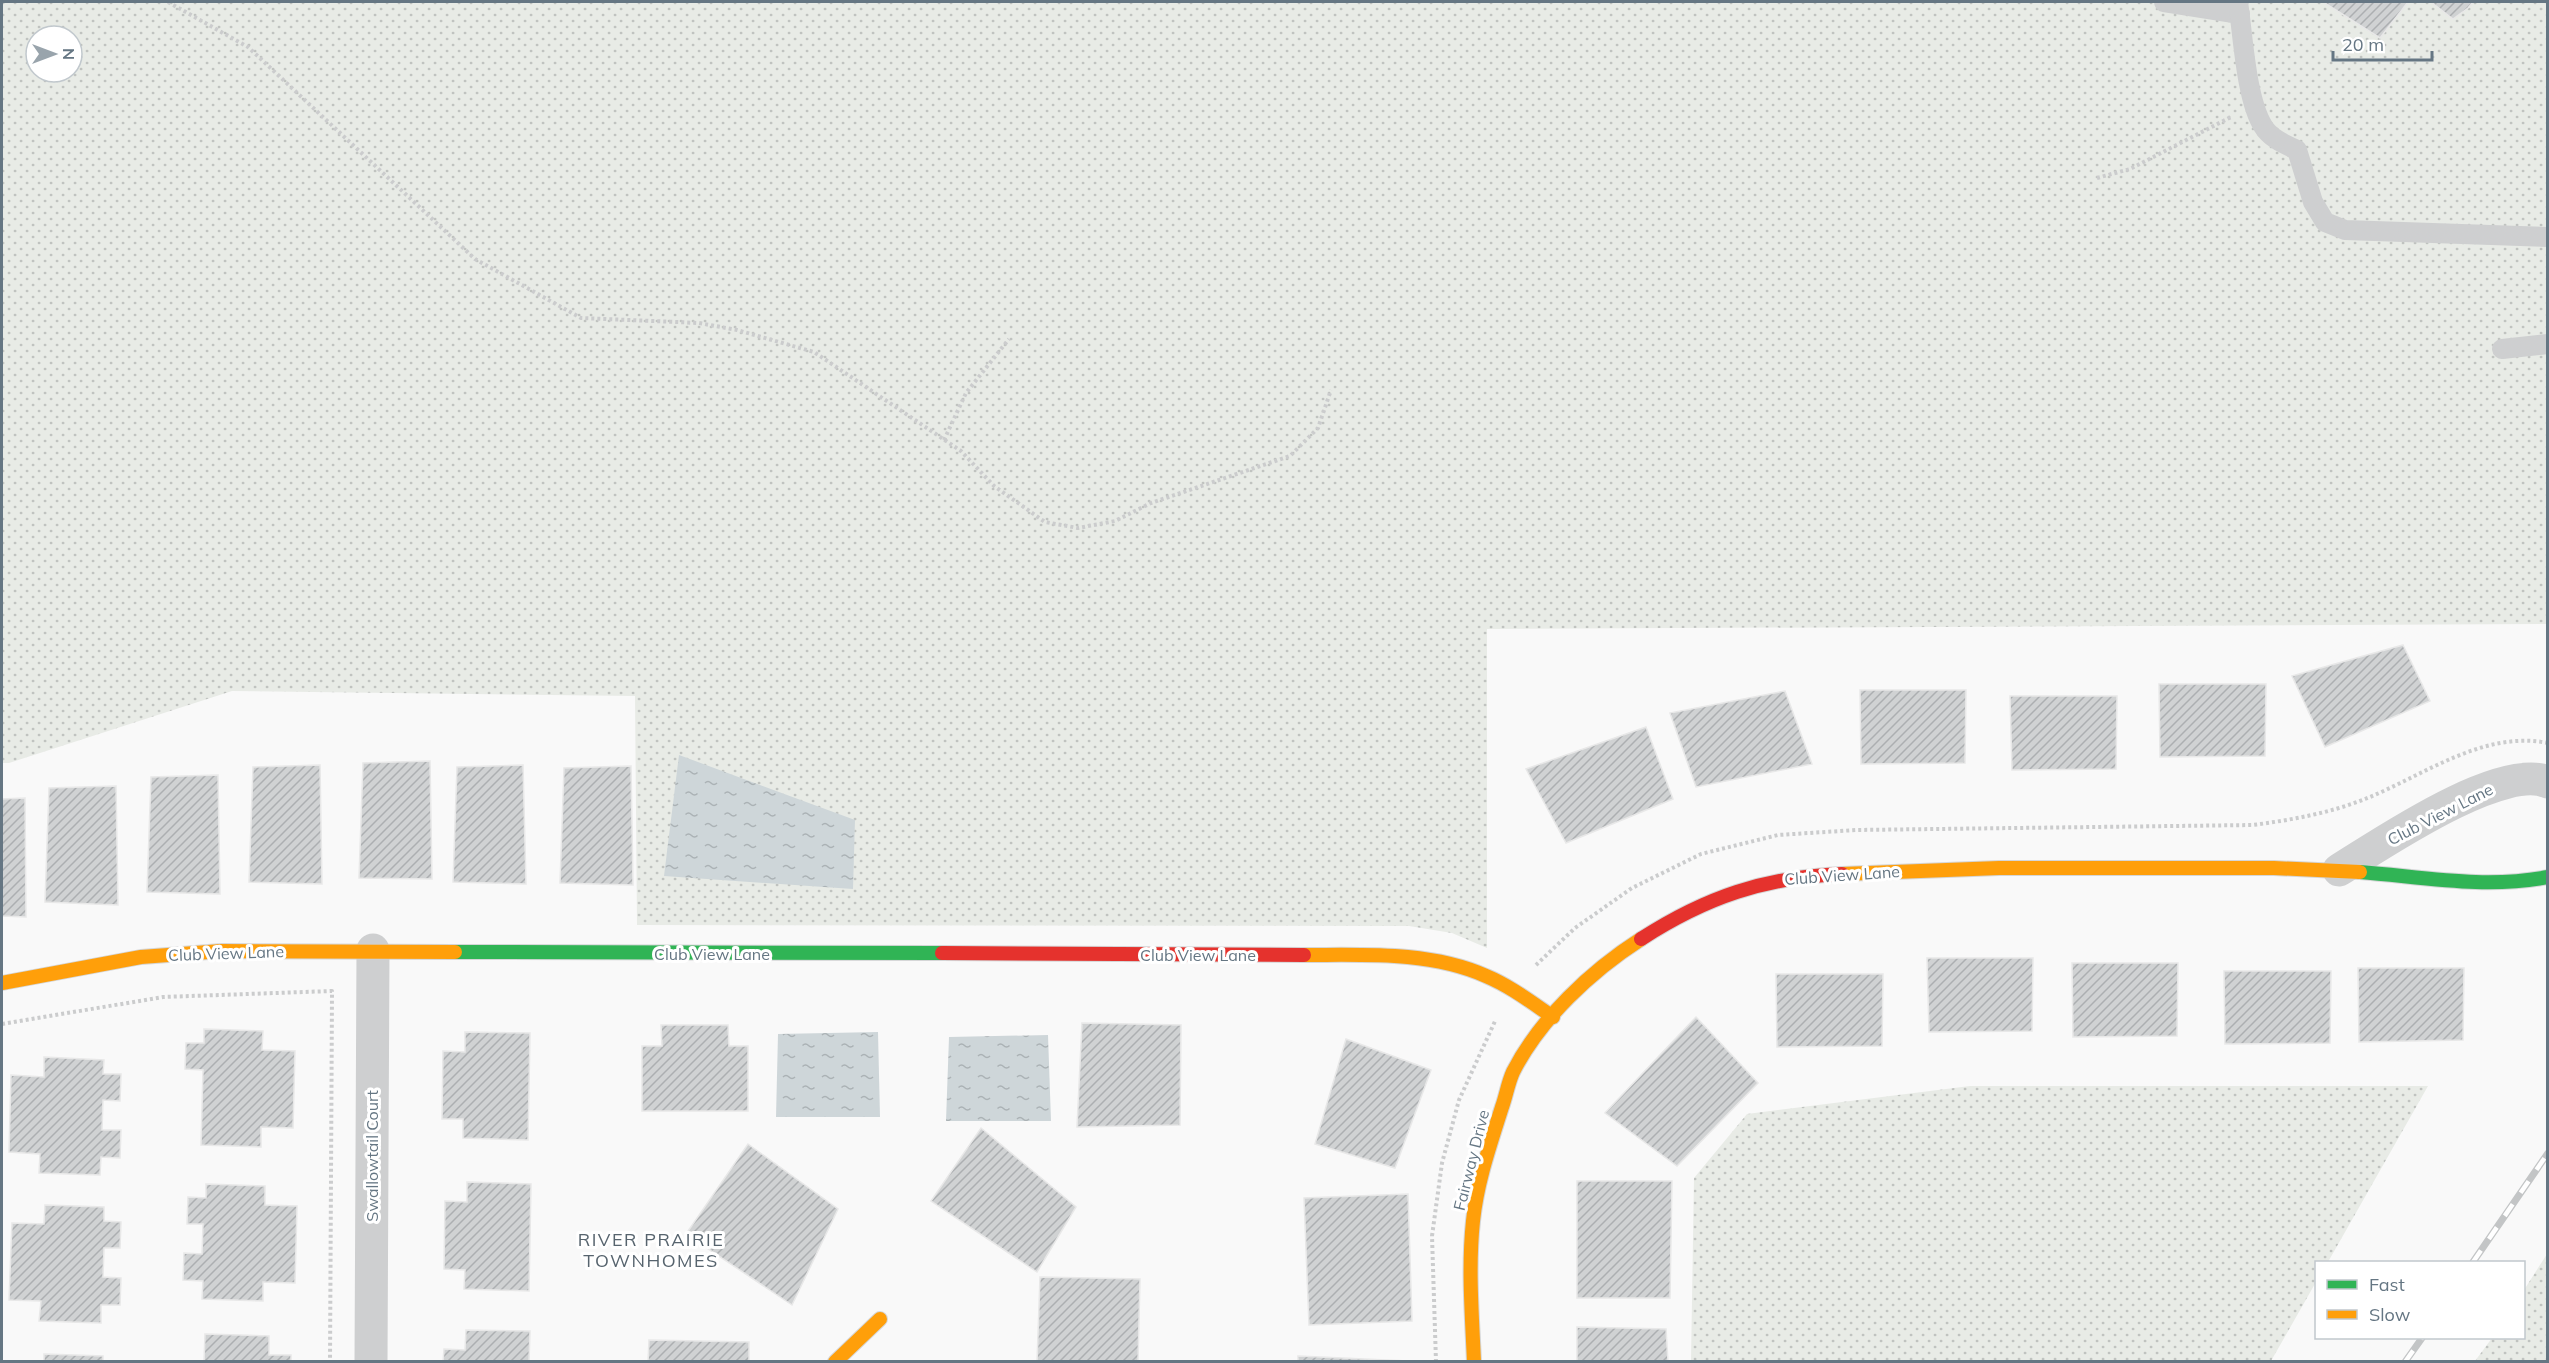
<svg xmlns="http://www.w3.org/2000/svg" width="2549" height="1363" viewBox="0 0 2549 1363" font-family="Mulish,sans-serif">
	<defs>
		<pattern id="grass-dots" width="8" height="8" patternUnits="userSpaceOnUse" patternTransform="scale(1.5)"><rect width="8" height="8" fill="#e8ebe6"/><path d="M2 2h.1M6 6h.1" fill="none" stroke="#c0c3c0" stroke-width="1.8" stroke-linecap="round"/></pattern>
		<pattern id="water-ripples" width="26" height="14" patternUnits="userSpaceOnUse" patternTransform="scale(1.5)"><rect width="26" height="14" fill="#ced6d9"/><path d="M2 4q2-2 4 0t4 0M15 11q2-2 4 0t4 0" fill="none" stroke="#abb2b5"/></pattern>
		<pattern id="building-hatch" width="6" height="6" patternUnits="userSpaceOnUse" patternTransform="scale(1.5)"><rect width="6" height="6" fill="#d0d2d3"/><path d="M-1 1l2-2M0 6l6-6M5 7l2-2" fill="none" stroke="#acafb1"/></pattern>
	</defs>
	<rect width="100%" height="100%" fill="#f9f9f9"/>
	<g fill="url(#grass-dots)" fill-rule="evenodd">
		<path d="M 2,2 L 2547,2 L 2547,624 L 1487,629 L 1487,948 L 1452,933 L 1409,926 L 637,925 L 635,696 L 232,691 L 9,763 L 2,763 ZM 36,36 L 72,36 L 72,72 L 36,72 Z"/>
		<polygon points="1970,1086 2428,1086 2328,1262 2316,1262 2316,1282 2271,1361 1691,1361 1694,1178 1747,1114"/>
		<polygon points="2547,1254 2547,1361 2475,1361 2492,1338 2524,1338 2524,1290"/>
	</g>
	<g fill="url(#water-ripples)">
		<polygon points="679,755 855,820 853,889 664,876"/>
		<polygon points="878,1032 880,1117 776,1117 778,1034"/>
		<polygon points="1048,1035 1051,1121 946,1121 949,1037"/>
	</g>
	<g fill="url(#building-hatch)" stroke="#e8e8e8" stroke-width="1.5">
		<polygon points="2323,2 2408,2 2380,38"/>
		<polygon points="2431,2 2473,2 2468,8 2453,19"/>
		<polygon points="2403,645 2430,701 2325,747 2292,676"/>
		<polygon points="2159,684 2266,684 2265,756 2160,757"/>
		<polygon points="1860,690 1966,690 1965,763 1861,764"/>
		<polygon points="1785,691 1812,764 1696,787 1670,713"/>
		<polygon points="2010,696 2117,696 2116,769 2012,770"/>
		<polygon points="1646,727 1673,799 1566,843 1526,769"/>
		<polygon points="430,761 432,879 359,878 363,763"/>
		<polygon points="320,765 322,884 249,882 253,767"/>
		<polygon points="523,765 526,884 453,882 457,767"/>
		<polygon points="631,766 633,885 560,883 564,768"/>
		<polygon points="218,775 220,894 147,892 151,777"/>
		<polygon points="116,786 118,905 45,902 49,788"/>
		<polygon points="25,798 26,917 2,916 2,799"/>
		<polygon points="1927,958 2033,958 2032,1031 1929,1032"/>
		<polygon points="2072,963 2178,963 2177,1036 2073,1037"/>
		<polygon points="2358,968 2464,968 2463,1040 2359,1042"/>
		<polygon points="2224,971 2331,971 2330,1043 2225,1044"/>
		<polygon points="1776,974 1883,974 1882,1046 1777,1047"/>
		<polygon points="1696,1017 1758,1083 1677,1166 1605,1113"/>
		<polygon points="1082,1023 1181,1025 1180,1125 1077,1127"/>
		<polygon points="661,1025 728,1025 729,1046 748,1046 748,1111 642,1111 642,1046 662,1046"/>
		<polygon points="204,1029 263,1031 262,1050 295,1051 293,1128 261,1127 261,1147 201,1145 203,1070 185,1069 186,1043 204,1043"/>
		<polygon points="465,1032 530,1033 528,1140 463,1138 463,1119 442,1119 443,1051 465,1052"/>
		<polygon points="1346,1039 1431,1070 1395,1168 1315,1144"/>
		<polygon points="44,1057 104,1060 103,1074 121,1074 120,1101 103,1100 102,1130 121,1130 120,1158 101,1157 100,1175 39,1173 40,1154 9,1152 11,1075 44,1077"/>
		<polygon points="981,1128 1076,1207 1037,1272 931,1201"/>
		<polygon points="748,1144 838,1209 792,1305 686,1234"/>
		<polygon points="1577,1181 1672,1181 1670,1298 1577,1298"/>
		<polygon points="467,1182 531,1184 529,1291 464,1289 465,1270 444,1269 445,1201 467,1202"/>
		<polygon points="206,1184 265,1186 265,1205 297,1206 295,1283 263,1282 263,1301 202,1299 203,1281 183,1280 184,1253 202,1254 203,1224 187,1224 188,1197 206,1198"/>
		<polygon points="1408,1194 1412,1321 1309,1325 1304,1198"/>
		<polygon points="45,1205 104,1207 104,1221 121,1222 120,1248 104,1248 103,1277 121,1278 120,1305 101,1305 101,1323 39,1321 41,1301 9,1300 12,1223 44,1224"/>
		<polygon points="1040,1277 1140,1279 1138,1362 1037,1362"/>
		<polygon points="1577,1327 1666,1329 1668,1362 1577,1362"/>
		<polygon points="466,1330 530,1331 529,1362 443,1362 444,1349 465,1350"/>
		<polygon points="205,1334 269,1336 269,1355 291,1355 291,1362 204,1362"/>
		<polygon points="649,1340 749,1342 749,1362 648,1362"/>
		<polygon points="44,1354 103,1356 103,1362 44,1362"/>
		<polygon points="1298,1356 1408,1361 1408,1362 1298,1362"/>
	</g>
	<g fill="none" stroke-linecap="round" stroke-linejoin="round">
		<g stroke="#d5d6d7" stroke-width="16">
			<g id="fast">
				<path d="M 2360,872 C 2424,877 2484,889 2548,877"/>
				<polyline points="455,952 942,953"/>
			</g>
		</g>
		<g stroke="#d5d6d7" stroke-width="16">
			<g id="slow">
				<polyline points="1842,874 1999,868 2274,868 2360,872"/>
				<path d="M 1304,955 C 1364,955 1430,951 1486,976 C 1510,986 1531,1002 1553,1017"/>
				<polyline points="2,983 141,957 222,951 455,952"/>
				<polyline points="835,1362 880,1319"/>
				<path d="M 1474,1362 C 1472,1315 1468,1268 1473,1221 C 1477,1182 1490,1145 1502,1107 C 1506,1096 1508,1083 1513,1072 C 1540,1019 1591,971 1641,939"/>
			</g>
		</g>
		<g stroke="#d5d6d7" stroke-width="16">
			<g id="jam">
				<path d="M 1641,939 C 1706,897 1765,877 1842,874"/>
				<polyline points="942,953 1304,955"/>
			</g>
		</g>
		<g stroke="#cbcccd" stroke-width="4" stroke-dasharray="3 3" stroke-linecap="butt">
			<polyline points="168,2 248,47 475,259 581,318 699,323 737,330 814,352 961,451 994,486 1045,522 1078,528 1115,521 1151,503 1290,456 1318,428 1331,390"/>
			<polyline points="2097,178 2130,169 2231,117"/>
			<polyline points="944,440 966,393 1009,339"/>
			<path d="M 1536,965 L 1575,928 L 1632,888 L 1701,854 L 1778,835 L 1856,830 L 2253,825 C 2291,820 2330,813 2365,799 C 2423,776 2483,730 2548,743"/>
			<polyline points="2,1024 163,997 332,991 330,1362"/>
			<polyline points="1436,1362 1432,1236 1442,1163 1459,1100 1496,1019"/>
		</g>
		<g stroke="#cecfd0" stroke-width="20">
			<polyline points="2164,2 2240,14"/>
			<path d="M 2238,2 C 2243,35 2246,99 2263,126 C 2270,138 2284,144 2297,150 L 2313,202 L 2325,222 L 2345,230 L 2548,237"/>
			<polyline points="2502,349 2548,344"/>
		</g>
		<g stroke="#cecfd0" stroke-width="33">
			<path d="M 2339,870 C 2381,844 2501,762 2548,782"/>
			<polyline points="371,1362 373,950"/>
		</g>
		<use href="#fast" stroke="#30b455" stroke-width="14"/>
		<use href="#slow" stroke="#ff9f0a" stroke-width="14"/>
		<use href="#jam" stroke="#e5322d" stroke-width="14"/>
		<g stroke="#c3c5c6" stroke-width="7">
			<g id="rail">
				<polyline points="2473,1262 2548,1153"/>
				<polyline points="2405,1362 2422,1338"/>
			</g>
		</g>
		<use href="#rail" stroke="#fff" stroke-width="4.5" stroke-dasharray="14" stroke-linecap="butt"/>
	</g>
	<g text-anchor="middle" stroke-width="6" stroke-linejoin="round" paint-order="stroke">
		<g font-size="16" fill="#657683" stroke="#fff">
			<text transform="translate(2440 814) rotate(-27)" y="6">Club View Lane</text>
			<text transform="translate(1842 875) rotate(-4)" y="6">Club View Lane</text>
			<text transform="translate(226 953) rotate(-2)" y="6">Club View Lane</text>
			<text x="712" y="960">Club View Lane</text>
			<text x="1198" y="961">Club View Lane</text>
			<text transform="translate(372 1156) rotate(-90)" y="6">Swallowtail Court</text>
			<text transform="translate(1471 1160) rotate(-76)" y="6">Fairway Drive</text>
		</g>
		<g font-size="18" letter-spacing="1.5" fill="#57646e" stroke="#fff">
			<text x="651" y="1246">RIVER PRAIRIE<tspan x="651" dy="21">TOWNHOMES</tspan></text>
		</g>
	</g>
	<rect width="2549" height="1363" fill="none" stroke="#657683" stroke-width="6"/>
	<rect x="2315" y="1261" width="210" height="78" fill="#ffffff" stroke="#c1c8cd" stroke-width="1.5"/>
	<rect x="2327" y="1280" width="30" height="9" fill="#30b455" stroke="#c1c8cd" stroke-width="1.5"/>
	<text x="2369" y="1291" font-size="18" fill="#657683">Fast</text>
	<rect x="2327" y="1310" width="30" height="9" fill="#ff9f0a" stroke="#c1c8cd" stroke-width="1.5"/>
	<text x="2369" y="1321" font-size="18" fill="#657683">Slow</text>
	<g transform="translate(54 54) rotate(90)"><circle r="28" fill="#ffffff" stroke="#c1c8cd" stroke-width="1.5"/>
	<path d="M0-4.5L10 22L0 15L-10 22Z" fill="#99a4ac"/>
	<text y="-9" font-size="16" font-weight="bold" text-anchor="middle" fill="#657683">N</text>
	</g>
	<path d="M2333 51v9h99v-9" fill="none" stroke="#657683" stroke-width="3"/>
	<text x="2342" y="51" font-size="18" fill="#657683" stroke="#ffffff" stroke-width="4.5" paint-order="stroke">20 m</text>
</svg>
